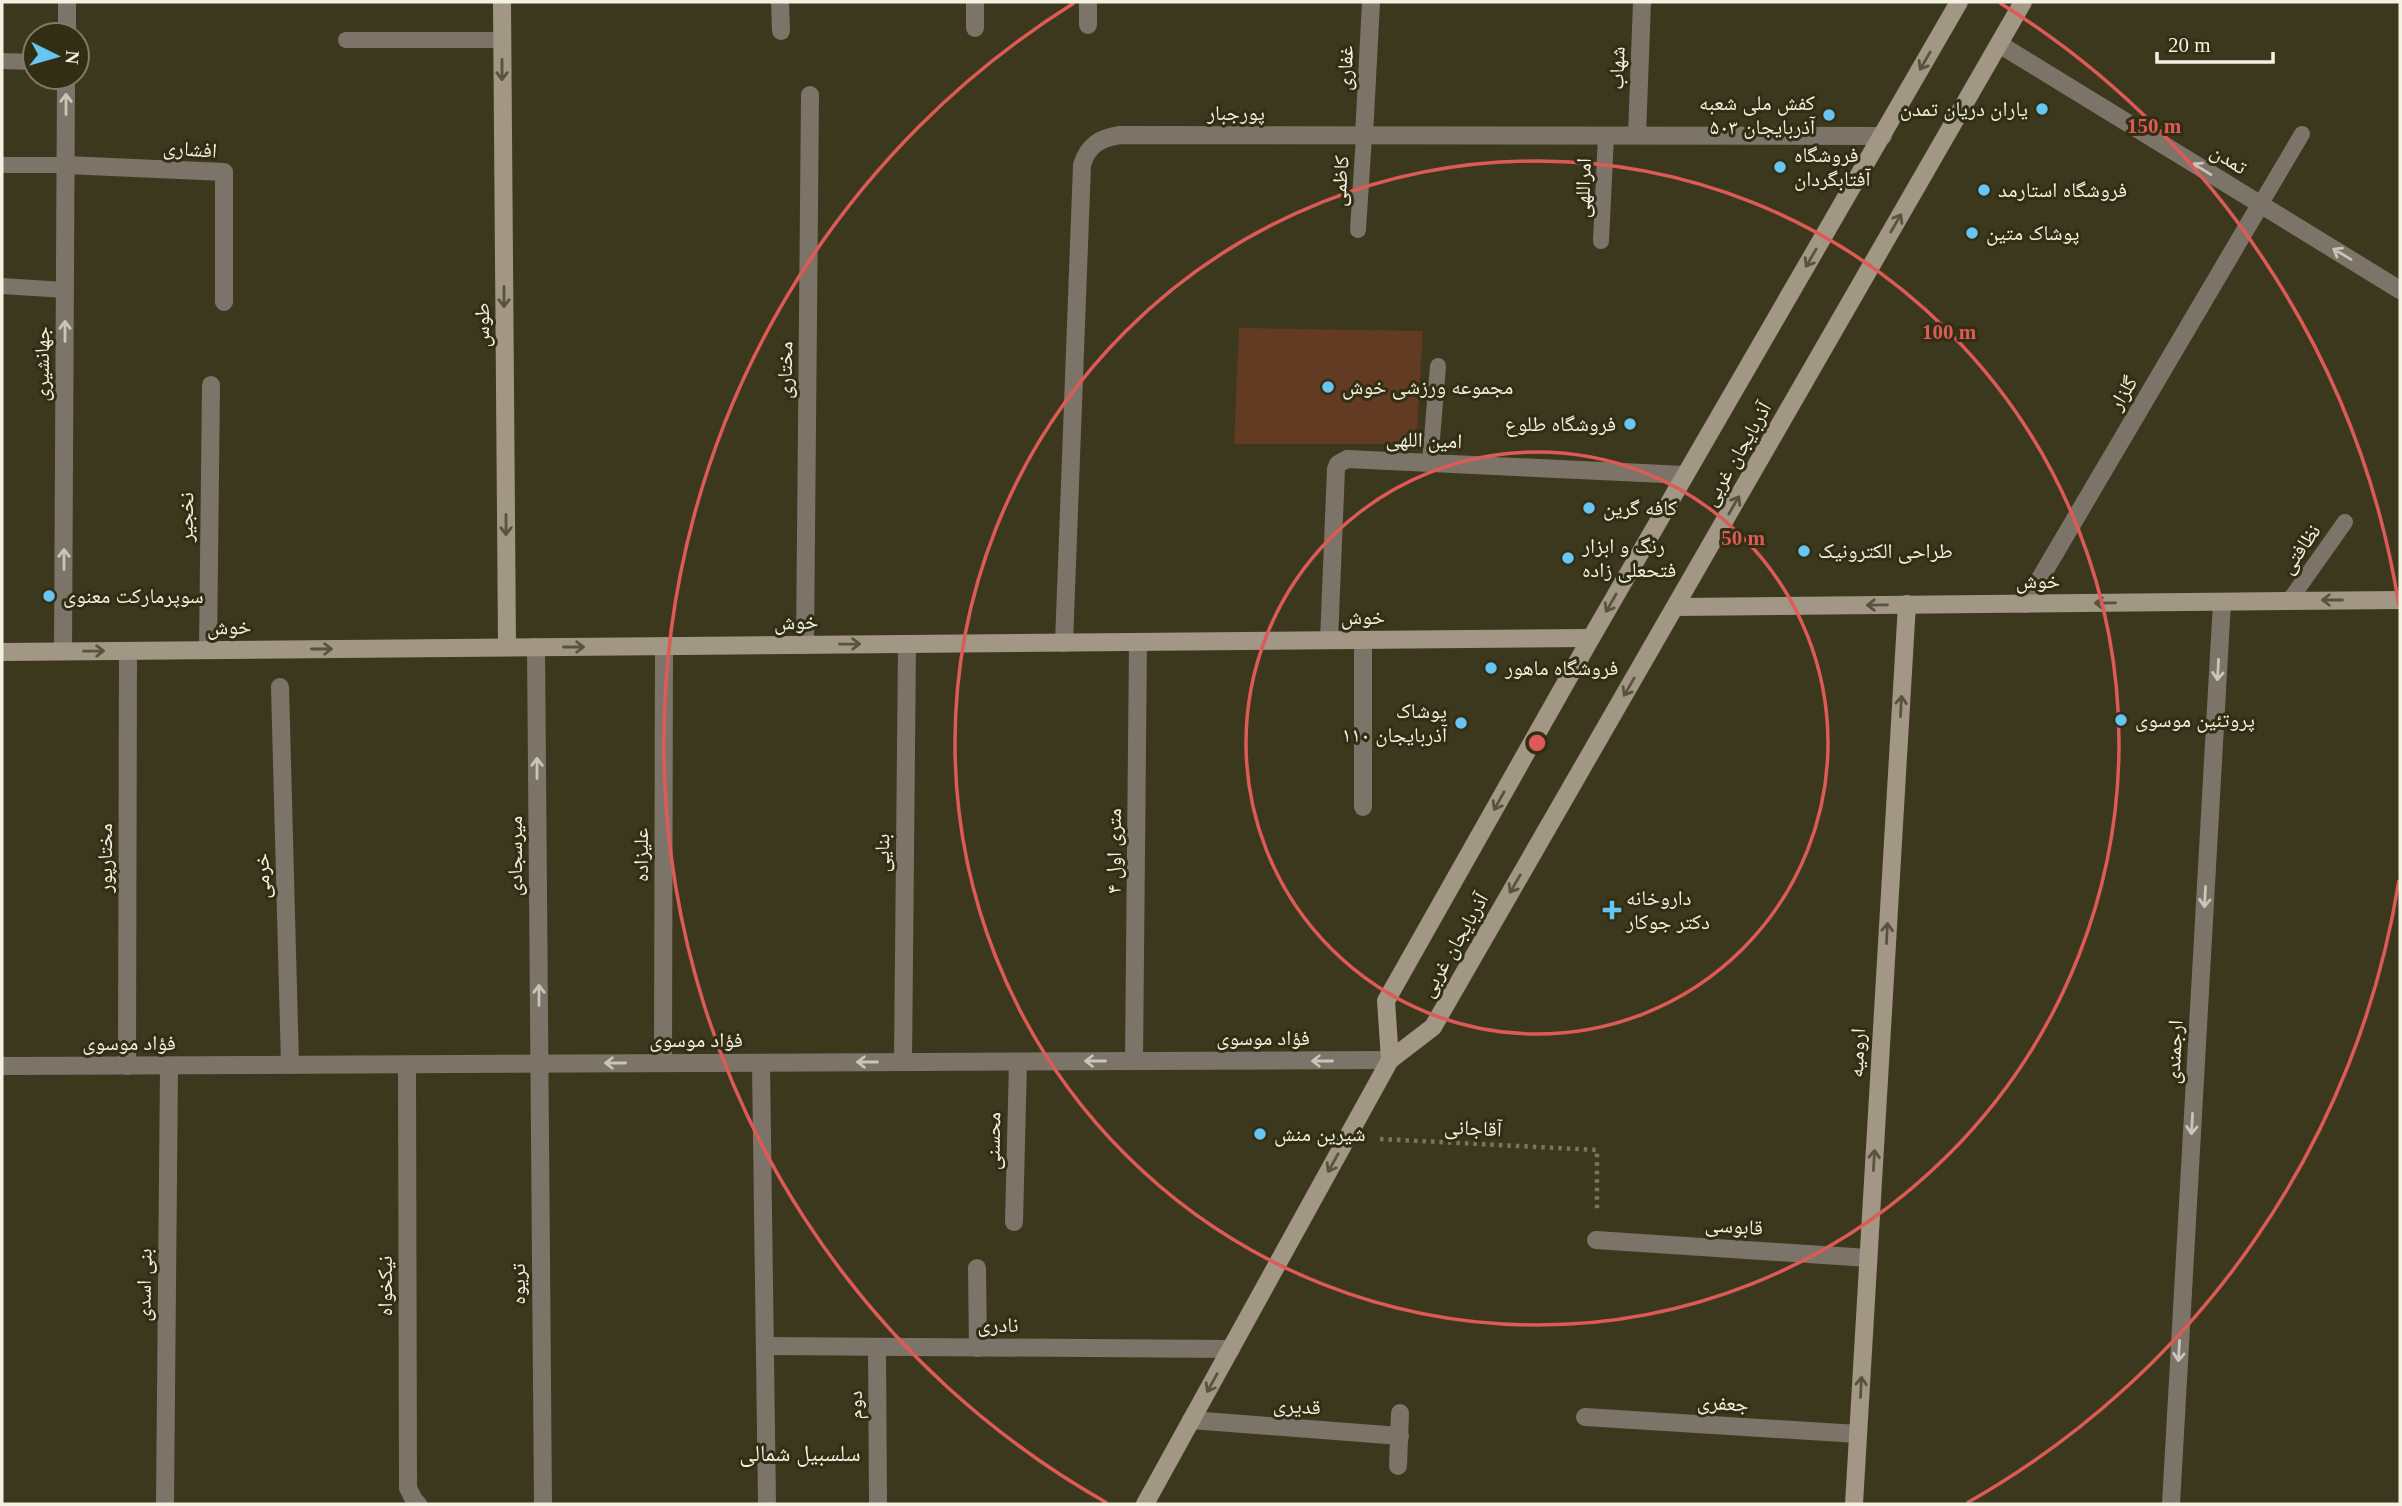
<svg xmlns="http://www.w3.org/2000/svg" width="2402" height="1506" viewBox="0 0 2402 1506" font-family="'Times New Roman','Noto Naskh Arabic',serif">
	<rect width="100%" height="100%" fill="#3b381e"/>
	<polygon fill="#633a22" points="1239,328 1423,331 1416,444 1234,444"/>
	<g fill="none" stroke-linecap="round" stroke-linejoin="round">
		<polyline stroke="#797660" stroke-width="4.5" stroke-dasharray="3.5 5" stroke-linecap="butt" points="1380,1139 1597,1150 1597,1211"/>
		<g stroke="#7c7469" stroke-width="16">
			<polyline points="346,40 502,40"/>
			<polyline points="2,61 35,62"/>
			<polyline points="2,165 66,165"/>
			<polyline points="2260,205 2302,134"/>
			<polyline points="1358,230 1364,136"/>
			<polyline points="1601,241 1606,136"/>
			<polyline points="2,286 65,290"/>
			<polyline points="1430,462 1438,366"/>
			<polyline points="2289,601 2345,522"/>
		</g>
		<g stroke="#7c7469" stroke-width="18">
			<polyline points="780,2 781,31"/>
			<polyline points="975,2 975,28"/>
			<polyline points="1088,2 1088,25"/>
			<polyline points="67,35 67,2"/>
			<polyline points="1999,44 2400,290"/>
			<polyline points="1637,135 1642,2"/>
			<polyline points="1364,136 1371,2"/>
			<polyline points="66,165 224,172 224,302"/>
			<polyline points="2025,604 2260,205"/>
			<polyline points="1329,640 1336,469 1338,464 1347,459 1685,475"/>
			<polyline points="1363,640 1363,807"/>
			<path d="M 1064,643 L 1082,165 C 1088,145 1100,138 1120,135 L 1883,136"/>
			<polyline points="805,645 810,95"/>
			<polyline points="536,647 543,1504"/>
			<polyline points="208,650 211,385"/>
			<polyline points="63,651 66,77"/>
			<polyline points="280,687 290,1065"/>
			<polyline points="1134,1061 1138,642"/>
			<polyline points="903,1062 907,644"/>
			<polyline points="663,1063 664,646"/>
			<polyline points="761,1063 767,1504"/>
			<polyline points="407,1065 408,1488 414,1500 418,1504"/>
			<polyline points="2,1066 1390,1060"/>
			<polyline points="127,1066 128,651"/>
			<polyline points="1014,1222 1018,1062"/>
			<polyline points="1596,1240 1868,1258"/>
			<polyline points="977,1268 978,1348"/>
			<polyline points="765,1346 1231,1349"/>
			<polyline points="877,1347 878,1504"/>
			<polyline points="1585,1417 1858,1434"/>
			<polyline points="1191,1420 1400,1436"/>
			<polyline points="1398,1466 1400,1413"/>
			<polyline points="165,1504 169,1066"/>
			<polyline points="2171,1504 2222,602"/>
		</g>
		<g stroke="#a29685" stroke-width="18">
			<polyline points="502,2 507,647"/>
			<polyline points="1676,607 2400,600"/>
			<polyline points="2,652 1591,638"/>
			<polyline points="1390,1060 1386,1001 1591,638 1959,2"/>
			<polyline points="1145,1504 1390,1060 1433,1027 2023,2"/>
			<polyline points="1854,1504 1907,604"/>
		</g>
	</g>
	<defs><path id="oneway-shaft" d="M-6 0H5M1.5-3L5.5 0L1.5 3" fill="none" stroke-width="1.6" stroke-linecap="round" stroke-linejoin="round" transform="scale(1.75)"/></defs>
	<g stroke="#59523c">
		<use href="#oneway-shaft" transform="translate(1925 61) rotate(120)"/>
		<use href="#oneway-shaft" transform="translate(502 70) rotate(90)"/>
		<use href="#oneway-shaft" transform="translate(1896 223) rotate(-60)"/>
		<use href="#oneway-shaft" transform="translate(1811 258) rotate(120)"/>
		<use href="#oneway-shaft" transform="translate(504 297) rotate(90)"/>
		<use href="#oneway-shaft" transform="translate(1734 505) rotate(-60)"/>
		<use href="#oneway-shaft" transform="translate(506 525) rotate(90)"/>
		<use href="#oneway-shaft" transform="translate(2332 600) rotate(180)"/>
		<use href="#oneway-shaft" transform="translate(1611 603) rotate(120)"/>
		<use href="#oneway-shaft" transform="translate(2105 603) rotate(179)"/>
		<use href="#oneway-shaft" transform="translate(1877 605) rotate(179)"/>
		<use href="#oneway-shaft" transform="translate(850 644) rotate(-1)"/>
		<use href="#oneway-shaft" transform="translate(574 647)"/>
		<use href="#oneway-shaft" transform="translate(322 649)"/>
		<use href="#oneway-shaft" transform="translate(94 651) rotate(-1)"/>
		<use href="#oneway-shaft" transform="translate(1629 687) rotate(120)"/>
		<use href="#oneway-shaft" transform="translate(1901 706) rotate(-87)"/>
		<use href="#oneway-shaft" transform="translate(1499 801) rotate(119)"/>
		<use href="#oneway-shaft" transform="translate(1515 884) rotate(120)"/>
		<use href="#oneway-shaft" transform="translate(1887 933) rotate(-87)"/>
		<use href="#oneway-shaft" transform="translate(1874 1160) rotate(-87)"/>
		<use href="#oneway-shaft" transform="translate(1333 1163) rotate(119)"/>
		<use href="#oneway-shaft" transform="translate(1212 1383) rotate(119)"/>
		<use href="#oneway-shaft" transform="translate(1861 1387) rotate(-87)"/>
	</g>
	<g stroke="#c9c6b8">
		<use href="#oneway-shaft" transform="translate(66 104) rotate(-90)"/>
		<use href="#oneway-shaft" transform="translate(2202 169) rotate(-148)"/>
		<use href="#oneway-shaft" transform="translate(2342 254) rotate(-149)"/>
		<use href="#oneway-shaft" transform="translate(65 331) rotate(-90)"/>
		<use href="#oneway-shaft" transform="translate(64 559) rotate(-90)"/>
		<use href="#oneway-shaft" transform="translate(2218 670) rotate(93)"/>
		<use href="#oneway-shaft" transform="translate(537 768) rotate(-90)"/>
		<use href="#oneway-shaft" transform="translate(2205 897) rotate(93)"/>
		<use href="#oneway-shaft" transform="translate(539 995) rotate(-90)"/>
		<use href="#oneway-shaft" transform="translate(1095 1061) rotate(180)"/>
		<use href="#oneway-shaft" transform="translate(1322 1061) rotate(180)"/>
		<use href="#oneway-shaft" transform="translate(867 1062) rotate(180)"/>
		<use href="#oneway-shaft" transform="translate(615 1063) rotate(180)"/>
		<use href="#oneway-shaft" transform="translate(2192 1124) rotate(93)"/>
		<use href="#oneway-shaft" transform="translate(2179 1351) rotate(93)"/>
	</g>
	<g fill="none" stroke="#dd5a56" stroke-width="3.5">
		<circle cx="1537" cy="743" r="291"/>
		<circle cx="1537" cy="743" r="582"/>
		<path d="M2399 880A873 873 0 0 1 1967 1503M1107 1503A873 873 0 0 1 1074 3M2000 3A873 873 0 0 1 2399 606"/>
	</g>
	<g fill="#68c4f0" stroke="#312e14" stroke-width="2.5">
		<circle cx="2042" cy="109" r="7"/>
		<circle cx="1829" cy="115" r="7"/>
		<circle cx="1780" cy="167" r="7"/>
		<circle cx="1984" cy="190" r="7"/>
		<circle cx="1972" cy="233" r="7"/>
		<circle cx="1328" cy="387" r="7"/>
		<circle cx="1630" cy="424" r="7"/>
		<circle cx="1589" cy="508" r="7"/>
		<circle cx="1804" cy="551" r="7"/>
		<circle cx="1568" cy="558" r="7"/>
		<circle cx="49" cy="596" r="7"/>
		<circle cx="1491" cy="668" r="7"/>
		<circle cx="2121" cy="720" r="7"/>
		<circle cx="1461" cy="723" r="7"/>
		<path d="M1608.5 899.5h7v7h7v7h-7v7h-7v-7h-7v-7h7z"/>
		<circle cx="1260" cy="1134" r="7"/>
	</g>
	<g text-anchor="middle" stroke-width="6" stroke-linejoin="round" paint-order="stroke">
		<g font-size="21" fill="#f3f2e2" stroke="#312e14">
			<text transform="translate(1345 68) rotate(-87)" y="7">غفاری</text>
			<text transform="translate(1617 68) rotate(-88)" y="7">شهاب</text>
			<text x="1236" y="120">پورجبار</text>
			<text transform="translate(190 149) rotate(4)" y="7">افشاری</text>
			<text transform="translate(2229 159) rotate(32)" y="7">تمدن</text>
			<text transform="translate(1340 181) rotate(-86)" y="7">کاظمی</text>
			<text transform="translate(1583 188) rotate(-88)" y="7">امراللهی</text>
			<text transform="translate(482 325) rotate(-90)" y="7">طوس</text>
			<text transform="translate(42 364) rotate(-90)" y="7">جهانشیری</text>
			<text transform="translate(785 370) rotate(-89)" y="7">مختاری</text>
			<text transform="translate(2123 393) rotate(-59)" y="7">گلزار</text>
			<text transform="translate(1424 440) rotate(2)" y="7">امین اللهی</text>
			<text transform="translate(1737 454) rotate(-60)" y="7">آذربایجان غربی</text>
			<text transform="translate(186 517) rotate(-89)" y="7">نخجیر</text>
			<text transform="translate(2300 549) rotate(-55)" y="7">نظافتی</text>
			<text x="2038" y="588">خوش</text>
			<text x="1363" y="624">خوش</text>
			<text transform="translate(796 622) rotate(-1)" y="7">خوش</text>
			<text transform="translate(229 627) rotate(-1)" y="7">خوش</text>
			<text transform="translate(1114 851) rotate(-90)" y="7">۴ متری اول</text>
			<text transform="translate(882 853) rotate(-89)" y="7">بنایی</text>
			<text transform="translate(641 855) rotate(-90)" y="7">علیزاده</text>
			<text transform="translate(515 856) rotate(-90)" y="7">میرسجادی</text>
			<text transform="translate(105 858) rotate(-90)" y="7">مختارپور</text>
			<text transform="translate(262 876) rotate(-91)" y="7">خرمی</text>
			<text transform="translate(1454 945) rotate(-60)" y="7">آذربایجان غربی</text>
			<text x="1263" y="1045">فؤاد موسوی</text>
			<text x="696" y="1047">فؤاد موسوی</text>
			<text x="129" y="1050">فؤاد موسوی</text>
			<text transform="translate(2174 1052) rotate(-87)" y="7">ارجمندی</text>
			<text transform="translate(1857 1053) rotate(-87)" y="7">ارومیه</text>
			<text transform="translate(1473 1128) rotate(3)" y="7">آقاجانی</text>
			<text transform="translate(993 1141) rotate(-89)" y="7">محسنی</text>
			<text transform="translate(1734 1226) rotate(4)" y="7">قابوسی</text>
			<text transform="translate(518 1284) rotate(-90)" y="7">تریوه</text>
			<text transform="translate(144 1285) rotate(-89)" y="7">بنی اسدی</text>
			<text transform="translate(385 1286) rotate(-90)" y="7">نیکخواه</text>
			<text x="998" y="1332">نادری</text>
			<text transform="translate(1723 1403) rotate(3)" y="7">جعفری</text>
			<text transform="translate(855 1405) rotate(-90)" y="7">دوم</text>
			<text transform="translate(1297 1406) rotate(4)" y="7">قدیری</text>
		</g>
		<g font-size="21" fill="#f3f2e2" stroke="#312e14" text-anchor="start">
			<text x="1815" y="110" text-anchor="end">کفش ملی شعبه<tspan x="1815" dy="24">۵۰۳ آذربایجان</tspan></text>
			<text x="2028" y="116" text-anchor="end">یاران دریان تمدن</text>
			<text x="1794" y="162">فروشگاه<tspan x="1794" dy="24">آفتابگردان</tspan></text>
			<text x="1998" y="197">فروشگاه استارمد</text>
			<text x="1986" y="240">پوشاک متین</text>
			<text x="1342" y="394">مجموعه ورزشی خوش</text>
			<text x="1616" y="431" text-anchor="end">فروشگاه طلوع</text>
			<text x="1603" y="515">کافه گرین</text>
			<text x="1582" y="553">رنگ و ابزار<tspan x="1582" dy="24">فتحعلی زاده</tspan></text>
			<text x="1818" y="558">طراحی الکترونیک</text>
			<text x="63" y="603">سوپرمارکت معنوی</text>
			<text x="1505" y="675">فروشگاه ماهور</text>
			<text x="1447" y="718" text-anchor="end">پوشاک<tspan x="1447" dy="24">آذربایجان ۱۱۰</tspan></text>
			<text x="2135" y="727">پروتئین موسوی</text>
			<text x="1626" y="905">داروخانه<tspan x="1626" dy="24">دکتر جوکار</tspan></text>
			<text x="1274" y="1141">شیرین منش</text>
		</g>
		<g font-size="23" fill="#f3f2e2" stroke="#312e14">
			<text x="800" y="1461">سلسبیل شمالی</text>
		</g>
	</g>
	<circle cx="1537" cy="743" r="10" fill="#dd5a56" stroke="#312e14" stroke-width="3.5"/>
	<g font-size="21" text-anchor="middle" font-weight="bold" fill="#dd5a56" stroke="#312e14" stroke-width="6" stroke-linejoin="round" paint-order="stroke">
		<text x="2154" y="133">150 m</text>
		<text x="1949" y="339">100 m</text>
		<text x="1743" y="545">50 m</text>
	</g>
	<rect width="2402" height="1506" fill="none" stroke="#f3f2e2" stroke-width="7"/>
	<g transform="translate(56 56) rotate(95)"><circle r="33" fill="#312e14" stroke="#7f7c66" stroke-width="2"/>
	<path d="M0-5L12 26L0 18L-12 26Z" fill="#68c4f0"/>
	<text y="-10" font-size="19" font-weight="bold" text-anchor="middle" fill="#f3f2e2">N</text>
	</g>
	<path d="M2157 52v10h116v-10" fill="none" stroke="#f3f2e2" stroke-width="3.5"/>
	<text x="2168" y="52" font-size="21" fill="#f3f2e2" stroke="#312e14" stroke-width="5" paint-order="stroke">20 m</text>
</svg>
